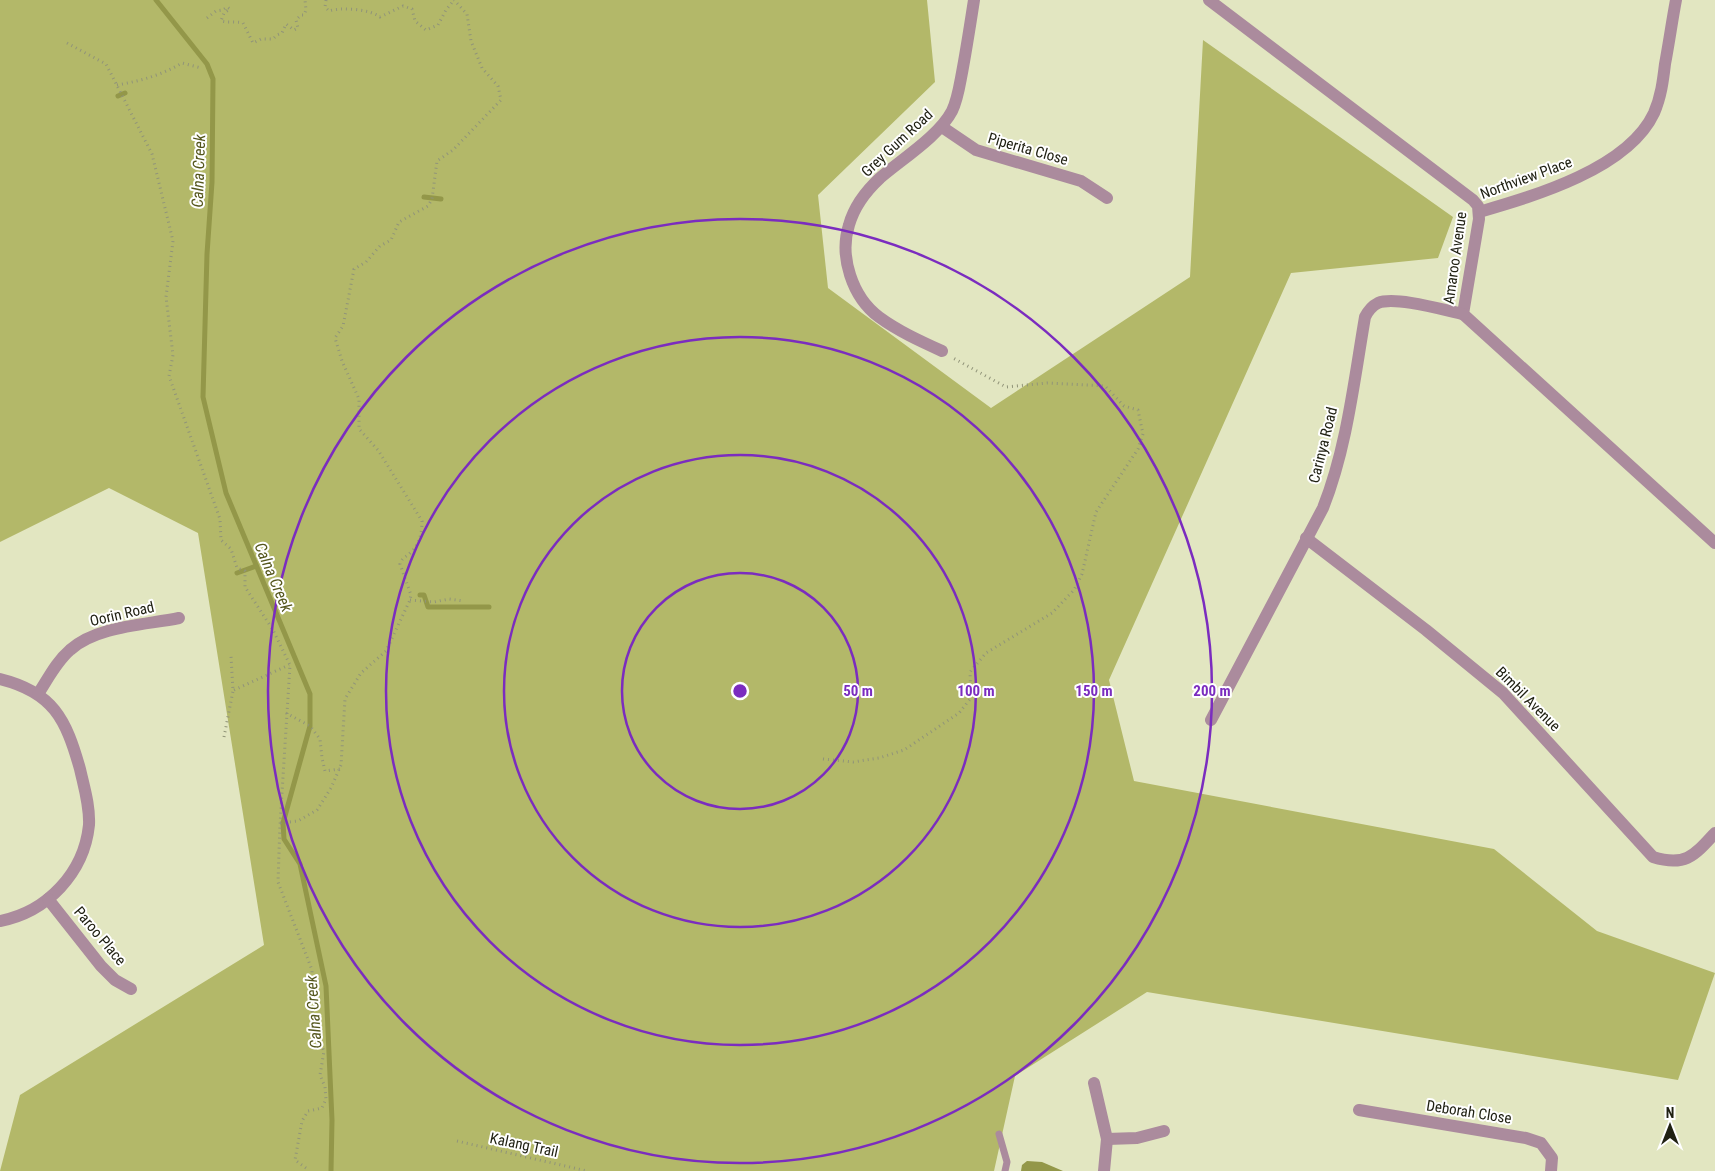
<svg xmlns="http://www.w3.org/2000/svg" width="1715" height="1171" viewBox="0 0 1715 1171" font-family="'Roboto Condensed',sans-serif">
	<rect width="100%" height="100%" fill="#e2e6c1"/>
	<polygon fill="#b3b869" points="0,0 927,0 935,82 818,195 828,288 991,408 1190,277 1203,40 1453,217 1438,258 1291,273 1109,680 1134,781 1494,849 1597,931 1715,973 1678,1080 1147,992 1015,1076 994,1171 0,1171 20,1095 264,945 198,533 109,488 0,542"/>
	<polygon fill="#939749" points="1027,1161 1042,1162 1063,1171 1021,1171 1022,1165"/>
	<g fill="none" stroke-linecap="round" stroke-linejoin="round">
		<g stroke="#939749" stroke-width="5">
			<polyline points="156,0 207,64 213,79 212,182 207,254 203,397 226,493 310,694 310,726 283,823 284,839 300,864 326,986 332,1120 331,1171"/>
			<polyline points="118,96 125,93"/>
			<polyline points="424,197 441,199"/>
			<polyline points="237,573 256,566"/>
			<polyline points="420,595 424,595 428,607 489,607"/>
		</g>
		<g stroke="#919479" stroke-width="3" stroke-dasharray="1 4" stroke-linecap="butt">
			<path d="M 326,0 L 325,7 L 329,11 C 341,7 370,9 380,17 L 403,6 L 412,9 L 415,21 L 426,30 L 438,25 L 446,10 L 454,0"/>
			<path d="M 207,18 L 216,11 L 223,10 L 227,7 L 230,9 L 224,13 L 221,21 C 229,23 235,21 243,23 L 253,43 L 261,39 L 273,39 L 277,35 L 282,33 L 286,24 L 294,30 L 298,28 L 296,20 L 301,15 L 304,15 L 306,10 L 305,0"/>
			<polyline points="67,43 106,64 152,154 173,241 166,297 173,355 169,376 220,519 221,540 231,549 237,568 245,571 245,587 273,630 290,665 280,825 278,882 312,970 312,1027 324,1051 320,1075 325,1087 326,1099 322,1108 308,1111 302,1121 295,1160 306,1168 307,1171"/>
			<path d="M 117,85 C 140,81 162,75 182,63 L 201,68"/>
			<polyline points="410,600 434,602 449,599 464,601"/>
			<polyline points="234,690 289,665"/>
			<polyline points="286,713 310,726 320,739 322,758 325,771 340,769"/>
			<polyline points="224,737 233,691 231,656"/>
			<polyline points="823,759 853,762 879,758 904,750 959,713 971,698 970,672 986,653 1052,613 1074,590 1082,574 1096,512 1138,449 1143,434 1138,410 1124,406 1105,386 1047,383 1006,387 953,358"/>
			<path d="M 280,823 L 298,821 L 317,810 L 331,788 L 341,765 L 345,699 L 361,673 L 386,651 L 410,600 L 411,595 L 400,564 C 402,557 407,557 411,552 C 420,544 422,532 422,521 L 378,450 L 359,429 L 359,399 L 342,361 L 335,338 L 343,326 L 354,269 L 366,262 L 380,246 L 391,240 L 399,222 L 428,206 L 432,199 L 437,161 L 453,150 L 501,100 L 498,86 L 482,68 L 471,41 L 467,14 L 454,0"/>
			<polyline points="457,1141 587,1171"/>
		</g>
		<polyline stroke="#ab8b9d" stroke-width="7" points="999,1134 1007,1162 1005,1171"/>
		<g stroke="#ab8b9d" stroke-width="12">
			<polyline points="1209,0 1473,200 1478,206 1479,219 1463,314 1715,543"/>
			<polyline points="942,127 976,150 1081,181 1107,198"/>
			<path d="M 1479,212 C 1534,196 1628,169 1654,113 C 1661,97 1663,81 1665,64 C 1669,43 1672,21 1676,0"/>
			<path d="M 942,351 C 920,341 898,331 879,317 C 852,297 839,256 849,225 C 854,207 867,190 880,178 C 902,159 939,136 952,111 C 957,101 959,89 961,78 C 966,52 970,26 974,0"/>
			<path d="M 1306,538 L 1426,630 L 1503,693 L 1653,857 C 1685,867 1694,856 1715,833"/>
			<path d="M 0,679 C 53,692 66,719 80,769 C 84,787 90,806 89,825 C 84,873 47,912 0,921"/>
			<path d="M 38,694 C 48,679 56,662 70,650 C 96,626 145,625 179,618"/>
			<path d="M 1211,720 L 1323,508 C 1347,447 1354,381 1365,317 C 1368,311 1372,306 1378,303 C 1395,296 1444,310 1463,314"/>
			<polyline points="48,899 101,966 115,980 131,989"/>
			<polyline points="1094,1083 1107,1139 1104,1171"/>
			<polyline points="1359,1110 1526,1138 1541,1143 1552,1158 1551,1171"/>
			<polyline points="1107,1139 1137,1138 1164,1131"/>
		</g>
	</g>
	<g fill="none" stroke="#7b2cbf" stroke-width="2.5">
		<circle cx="740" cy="691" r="118"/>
		<circle cx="740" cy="691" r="236"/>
		<circle cx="740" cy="691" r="354"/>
		<circle cx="740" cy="691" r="472"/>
	</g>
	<g text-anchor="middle" stroke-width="4" stroke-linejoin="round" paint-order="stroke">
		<g font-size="15" fill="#202113" stroke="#fff">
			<text transform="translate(897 143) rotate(-43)" y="5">Grey Gum Road</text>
			<text transform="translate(1028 149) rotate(16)" y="5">Piperita Close</text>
			<text transform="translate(1526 178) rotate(-20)" y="5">Northview Place</text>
			<text transform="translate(1455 258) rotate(-82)" y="5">Amaroo Avenue</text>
			<text transform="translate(1323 445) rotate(-76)" y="5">Carinya Road</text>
			<text transform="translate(122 614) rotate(-13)" y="5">Oorin Road</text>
			<text transform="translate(1528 699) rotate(45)" y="5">Bimbil Avenue</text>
			<text transform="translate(100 936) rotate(50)" y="5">Paroo Place</text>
			<text transform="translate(1469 1112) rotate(9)" y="5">Deborah Close</text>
			<text transform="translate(524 1145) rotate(12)" y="5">Kalang Trail</text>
		</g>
		<g font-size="16" font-style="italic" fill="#54561c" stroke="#fff">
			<text transform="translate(198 171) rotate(-88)" y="6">Calna Creek</text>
			<text transform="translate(274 577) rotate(67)" y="6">Calna Creek</text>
			<text transform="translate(313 1012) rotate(-94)" y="6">Calna Creek</text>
		</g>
	</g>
	<circle cx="740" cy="691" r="8" fill="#7b2cbf" stroke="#fff" stroke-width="2.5"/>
	<g font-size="15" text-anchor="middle" font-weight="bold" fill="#7b2cbf" stroke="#fff" stroke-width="4" stroke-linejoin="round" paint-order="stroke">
		<text x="858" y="696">50 m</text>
		<text x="976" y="696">100 m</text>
		<text x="1094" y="696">150 m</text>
		<text x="1212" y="696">200 m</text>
	</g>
	<g transform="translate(1670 1126)" stroke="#ffffff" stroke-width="4" paint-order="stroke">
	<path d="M0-4L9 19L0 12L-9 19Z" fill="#202113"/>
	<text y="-8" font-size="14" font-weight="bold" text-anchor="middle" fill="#202113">N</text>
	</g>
</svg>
